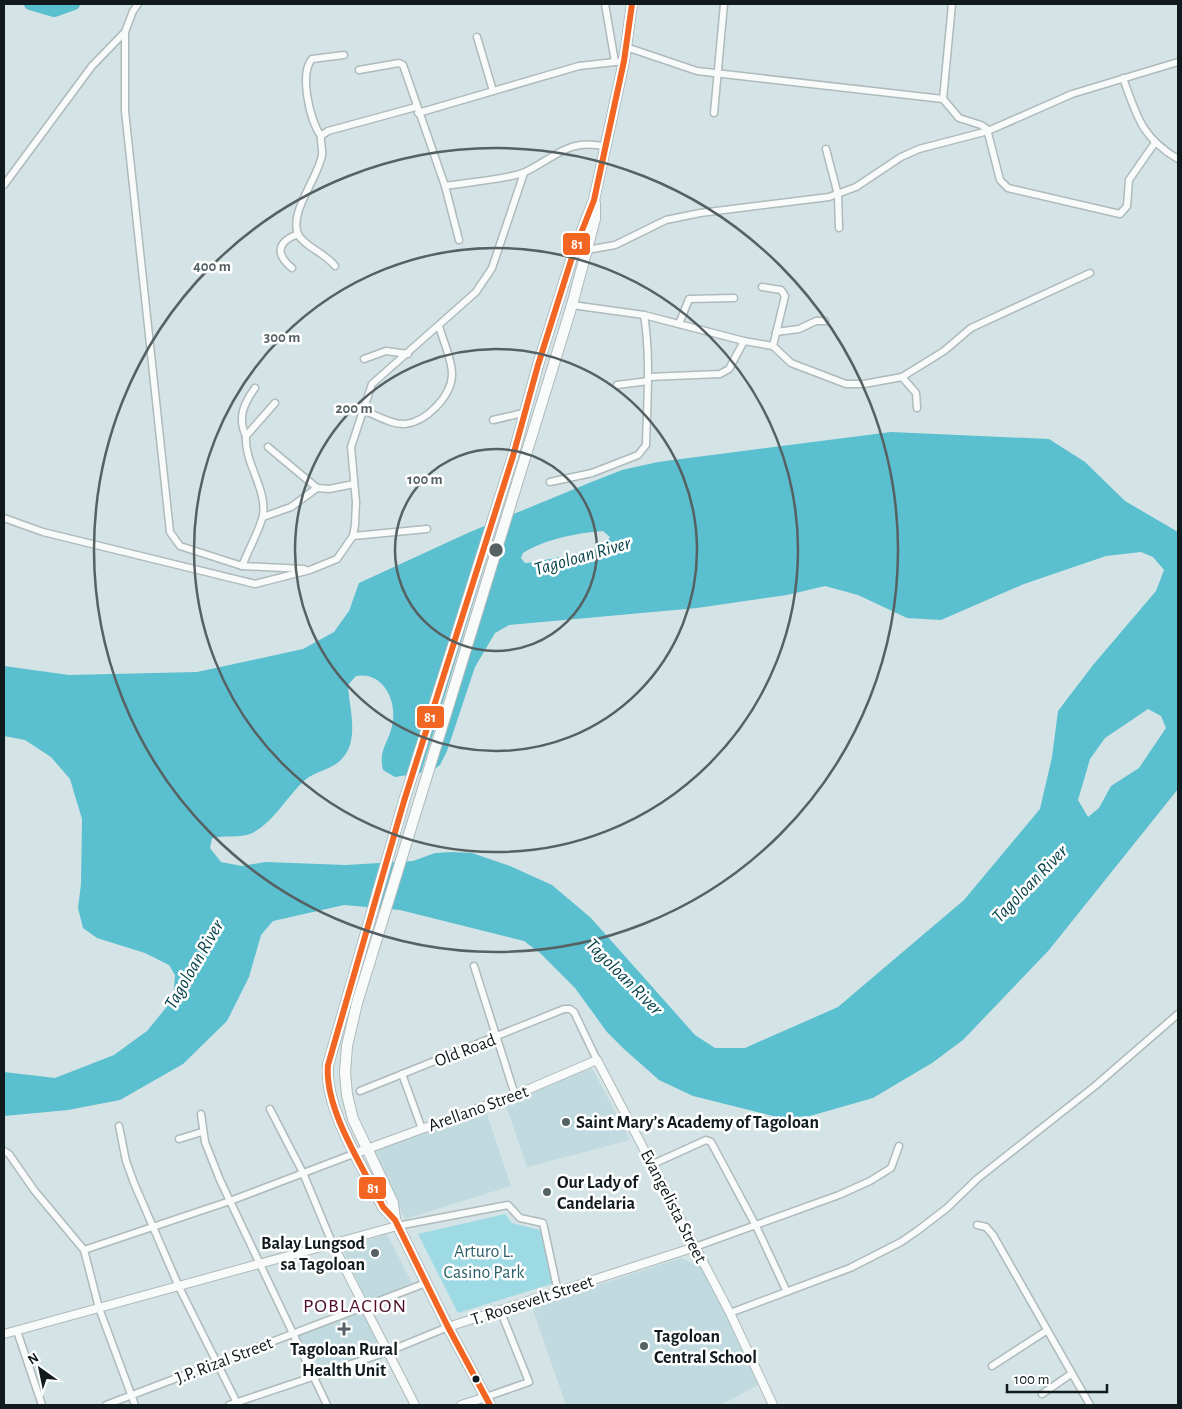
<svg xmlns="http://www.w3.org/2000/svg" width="1182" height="1409" viewBox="0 0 1182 1409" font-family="'Alegreya Sans',sans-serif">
	<rect width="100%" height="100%" fill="#d4e3e5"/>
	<g fill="#c0dadf">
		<polygon points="592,1068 630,1140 527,1167 505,1103"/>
		<polygon points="486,1111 511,1186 405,1219 371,1152"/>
		<polygon points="387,1234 412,1283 368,1303 342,1248"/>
		<polygon points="681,1258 700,1266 761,1383 721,1405 566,1405 533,1310 537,1305"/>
		<polygon points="363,1312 380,1349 315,1372 298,1335"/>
	</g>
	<polygon fill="#9edae4" points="505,1214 512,1223 540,1230 554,1283 458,1313 418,1234"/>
	<path fill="#5abfce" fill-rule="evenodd" d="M 891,432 L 1049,439 L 1085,462 L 1125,501 L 1178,532 L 1178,789 L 1049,950 L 963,1040 L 932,1063 L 873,1098 L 810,1116 L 781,1118 L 693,1096 L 659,1080 L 624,1049 L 607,1032 L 575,988 L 540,953 L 524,941 L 400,910 L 344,905 L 273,921 L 261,935 L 249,977 L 227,1021 L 183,1064 L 120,1100 L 68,1110 L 4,1116 L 4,1072 L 55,1078 L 114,1055 L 147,1031 L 173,999 L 175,975 L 169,965 L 145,953 L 97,938 L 83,928 L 78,908 L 81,884 L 82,819 L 70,779 L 51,757 L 25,740 L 4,736 L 4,666 L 69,675 L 197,672 L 303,649 L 334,632 L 349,611 L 359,583 L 470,532 L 589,483 L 622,470 L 658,462 ZM 603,531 L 610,537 L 602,548 L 536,562 L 525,563 L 521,558 L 523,553 C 545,539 577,533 603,531 ZM 1141,552 L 1153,557 L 1164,570 L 1156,591 L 1093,665 L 1058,711 L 1052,757 L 1040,809 L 964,900 L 838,1007 L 745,1048 L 715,1048 L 695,1035 L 591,918 L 552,885 L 510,866 L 472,853 L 452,852 L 435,853 L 413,861 L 346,865 L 265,862 L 242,866 L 221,862 L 210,848 L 212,838 C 224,835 238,838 250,834 C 273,824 287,796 305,780 C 320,768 337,771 348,750 C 357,730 349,706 348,685 L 356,676 C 383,671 398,701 392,726 C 388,744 378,750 383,770 L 395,777 L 432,771 L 440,765 L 447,751 L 475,667 L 495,633 L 509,625 L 697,608 L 787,595 L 825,586 L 858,595 L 907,618 L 941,620 L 1024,584 L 1106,556 ZM 1148,709 L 1161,716 L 1166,728 L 1139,768 L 1111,786 L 1099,808 L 1088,817 L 1078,800 L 1090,759 L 1105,738 Z"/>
	<polygon fill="#d4e3e5" points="512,512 432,774 420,776 499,518"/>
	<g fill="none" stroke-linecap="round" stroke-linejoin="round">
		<polyline stroke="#5abfce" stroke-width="12" points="30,4 54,11 74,4"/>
		<g stroke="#aebabc" stroke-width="9">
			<g id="minor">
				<polyline points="138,4 133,11 125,32 125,111 170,532 180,546 242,566 304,569"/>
				<polyline points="605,4 615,62"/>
				<polyline points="952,4 943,99 959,118 981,125 987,129 1000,180 1008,188 1120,214 1127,206 1129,180 1154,144"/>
				<polyline points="477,37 493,91"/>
				<polyline points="626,47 697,71 943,99"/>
				<polyline points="359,70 399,63 403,65 445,186 459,240"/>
				<path d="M 1123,78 C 1137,116 1141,137 1178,159"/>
				<polyline points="418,113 579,66 624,61"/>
				<polyline points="714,113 724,4"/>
				<path d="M 321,136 C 310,121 299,74 312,59 L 344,55"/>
				<polyline points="826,149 838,195 839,228"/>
				<polyline points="4,185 92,66 125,32"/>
				<path d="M 445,186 C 463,183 510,179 525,172 C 555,158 569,137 606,147"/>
				<polyline points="587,250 615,245 666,220 700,213 829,197 856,187 901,157 919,149 988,131 1072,94 1178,62"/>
				<path d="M 335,266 C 325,253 307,248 299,236 C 287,214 318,179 322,155 C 323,149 320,142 321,136 L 328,131 L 416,107"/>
				<path d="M 292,268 C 275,254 277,242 298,234"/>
				<polyline points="572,305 644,315 744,341 773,346 785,296 781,290 762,287"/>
				<polyline points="679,324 689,299 734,298"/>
				<polyline points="776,332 799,329 816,321 825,321"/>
				<polyline points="773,346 791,363 846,384 864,384 902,377 944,351 971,328 1090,273"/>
				<polyline points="364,359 386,351 408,354"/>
				<polyline points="648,377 720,374 729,369 744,341"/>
				<polyline points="902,377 916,393 917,408"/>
				<polyline points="617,385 648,381"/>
				<path d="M 365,411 C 376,415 392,425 405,424 C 426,422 452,396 452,374 C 452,359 443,341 439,326"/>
				<polyline points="493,420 523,413"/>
				<path d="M 246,436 C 237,418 244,403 255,388"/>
				<polyline points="268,447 317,488 329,489 354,484"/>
				<path d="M 550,482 L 592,473 L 638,455 L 646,445 C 647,402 651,358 644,315"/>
				<polyline points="263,517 291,507 317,488"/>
				<polyline points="4,518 43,532 255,584 310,570 337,559 353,536 355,525 356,502 351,447 372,384 476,292 492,268 524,173"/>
				<polyline points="353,536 427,529"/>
				<path d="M 242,566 C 247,553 261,527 263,515 C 267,488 244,463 246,436 L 275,403"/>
				<polyline points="474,966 515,1095"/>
				<polyline points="402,1074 422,1129"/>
				<polyline points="360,1091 564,1009 570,1009 574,1012 597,1060"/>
				<polyline points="270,1109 303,1173 333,1245"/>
				<polyline points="201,1114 205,1142 220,1180 327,1405"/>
				<polyline points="119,1126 126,1161 134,1183 179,1287 238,1405"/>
				<polyline points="179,1139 202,1132"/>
				<polyline points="4,1151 9,1154 34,1190 84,1250 99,1308 135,1405"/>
				<polyline points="653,1164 706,1140 711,1142 756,1226 787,1292"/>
				<polyline points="977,1225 986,1227 993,1235 1090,1405"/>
				<polyline points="397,1226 508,1205 520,1218 543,1223 558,1292"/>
				<polyline points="695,1247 839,1195 870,1181 891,1168 899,1146"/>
				<polyline points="84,1250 230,1201 356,1153"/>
				<polyline points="730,1313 850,1268 901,1242 917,1231 947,1208 977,1179 1095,1086 1178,1014"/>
				<polyline points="17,1331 42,1405"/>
				<polyline points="992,1366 1046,1331"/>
				<polyline points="1042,1394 1071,1374"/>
				<polyline points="486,1397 529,1382 500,1310"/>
				<polyline points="106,1405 426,1283"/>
				<polyline points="229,1405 387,1352 448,1327"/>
			</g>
		</g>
		<g stroke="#aebabc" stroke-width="10">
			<g id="tertiary">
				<polyline points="356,1153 515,1095 597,1060 730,1313 773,1405"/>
				<polyline points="333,1245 415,1405"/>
				<polyline points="448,1327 695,1247"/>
				<polyline points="4,1334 397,1226"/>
				<polyline points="461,1405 486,1397"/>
			</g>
		</g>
		<g stroke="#aebabc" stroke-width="12">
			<g id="trunk">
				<polyline points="395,1219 393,1203 353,1119 347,1095 345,1072 347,1046 357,1003 572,305 595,219 595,203"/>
				<path d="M 490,1405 L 448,1327 L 395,1220 L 383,1207 C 363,1167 324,1109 328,1065 L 404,801 L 513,456 L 538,365 L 574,251 L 594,200 L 624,61 L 632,4"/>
			</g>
		</g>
		<use href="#minor" stroke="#f9fbfb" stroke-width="6"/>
		<use href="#tertiary" stroke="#f9fbfb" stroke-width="8"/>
		<use href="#trunk" stroke="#f9fbfb" stroke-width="10"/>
		<g stroke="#fff" stroke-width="10">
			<path id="bus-1" d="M 490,1405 L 448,1327 L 395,1220 L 383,1207 C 363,1167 324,1109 328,1065 L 404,801 L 513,456 L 538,365 L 574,251 L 594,200 L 624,61 L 632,4"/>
		</g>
		<use href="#bus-1" stroke="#f26522" stroke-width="6"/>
	</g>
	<g fill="none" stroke="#556163" stroke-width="2.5">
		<circle cx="496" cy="550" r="101"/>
		<circle cx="496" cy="550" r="201"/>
		<circle cx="496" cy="550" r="302"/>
		<circle cx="496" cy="550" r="402"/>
	</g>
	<g fill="#556163" stroke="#fff" stroke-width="2">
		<circle cx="566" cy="1122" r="5"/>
		<circle cx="547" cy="1192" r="5"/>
		<circle cx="375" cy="1253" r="5"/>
		<path d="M341.5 1321.5h5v5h5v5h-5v5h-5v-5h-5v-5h5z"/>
		<circle cx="644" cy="1346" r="5"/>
	</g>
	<circle fill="#111b1d" stroke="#fff" stroke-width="2" cx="476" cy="1379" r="4.5"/>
	<g text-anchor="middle" stroke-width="5" stroke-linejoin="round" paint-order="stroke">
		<g font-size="18" fill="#111b1d" stroke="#fff">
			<text transform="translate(465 1050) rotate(-21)" y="6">Old Road</text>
			<text transform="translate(478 1108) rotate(-20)" y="6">Arellano Street</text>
			<text transform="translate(674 1206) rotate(63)" y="6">Evangelista Street</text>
			<text transform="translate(532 1300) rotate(-18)" y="6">T. Roosevelt Street</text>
			<text transform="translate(224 1360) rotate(-21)" y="6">J.P. Rizal Street</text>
		</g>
		<g font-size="18" font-weight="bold" fill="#111b1d" stroke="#fff" text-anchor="start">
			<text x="576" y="1128">Saint Mary’s Academy of Tagoloan</text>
			<text x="557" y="1188">Our Lady of<tspan x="557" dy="21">Candelaria</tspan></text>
			<text x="365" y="1249" text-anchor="end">Balay Lungsod<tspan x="365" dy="21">sa Tagoloan</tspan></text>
			<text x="654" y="1342">Tagoloan<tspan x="654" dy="21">Central School</tspan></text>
			<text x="344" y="1355" text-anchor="middle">Tagoloan Rural<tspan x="344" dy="21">Health Unit</tspan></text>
		</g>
		<g font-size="18" fill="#2b6068" stroke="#fff">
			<text x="484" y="1257">Arturo L.<tspan x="484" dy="21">Casino Park</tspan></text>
		</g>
		<g font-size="19" font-style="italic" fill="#09444c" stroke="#fff">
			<text transform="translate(582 555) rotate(-16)" y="7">Tagoloan River</text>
			<text transform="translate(1029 883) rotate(-46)" y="7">Tagoloan River</text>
			<text transform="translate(193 964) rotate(-60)" y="7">Tagoloan River</text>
			<text transform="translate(625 976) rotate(45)" y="7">Tagoloan River</text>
		</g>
		<g font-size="20" letter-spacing="1" fill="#52102c" stroke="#fff">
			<text x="355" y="1312">POBLACION</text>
		</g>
	</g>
	<circle cx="496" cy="550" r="8" fill="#556163" stroke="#fff" stroke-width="2.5"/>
	<g font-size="15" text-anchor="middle" font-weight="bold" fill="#556163" stroke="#fff" stroke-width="5" stroke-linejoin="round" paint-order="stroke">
		<text x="212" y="271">400 m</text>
		<text x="282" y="342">300 m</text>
		<text x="354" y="413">200 m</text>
		<text x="425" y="484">100 m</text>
	</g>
	<g stroke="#fff" stroke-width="2">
		<rect x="562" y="232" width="29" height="24" rx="5" fill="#f26522"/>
		<rect x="416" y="705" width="29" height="24" rx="5" fill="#f26522"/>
		<rect x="358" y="1176" width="29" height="24" rx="5" fill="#f26522"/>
	</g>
	<g font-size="14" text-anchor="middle" font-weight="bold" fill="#fff">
		<text x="577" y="249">81</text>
		<text x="430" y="722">81</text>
		<text x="373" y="1193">81</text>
	</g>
	<rect width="1182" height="1409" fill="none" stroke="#111b1d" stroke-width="10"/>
	<g transform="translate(40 1369) rotate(327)" stroke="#ffffff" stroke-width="4" paint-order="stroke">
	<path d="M0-4L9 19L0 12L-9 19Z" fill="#111b1d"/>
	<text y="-8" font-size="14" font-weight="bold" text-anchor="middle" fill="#111b1d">N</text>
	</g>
	<path d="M1007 1384v8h100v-8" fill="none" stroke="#111b1d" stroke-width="2.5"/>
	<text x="1014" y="1384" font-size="15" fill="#111b1d" stroke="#ffffff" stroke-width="4" paint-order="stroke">100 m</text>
</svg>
